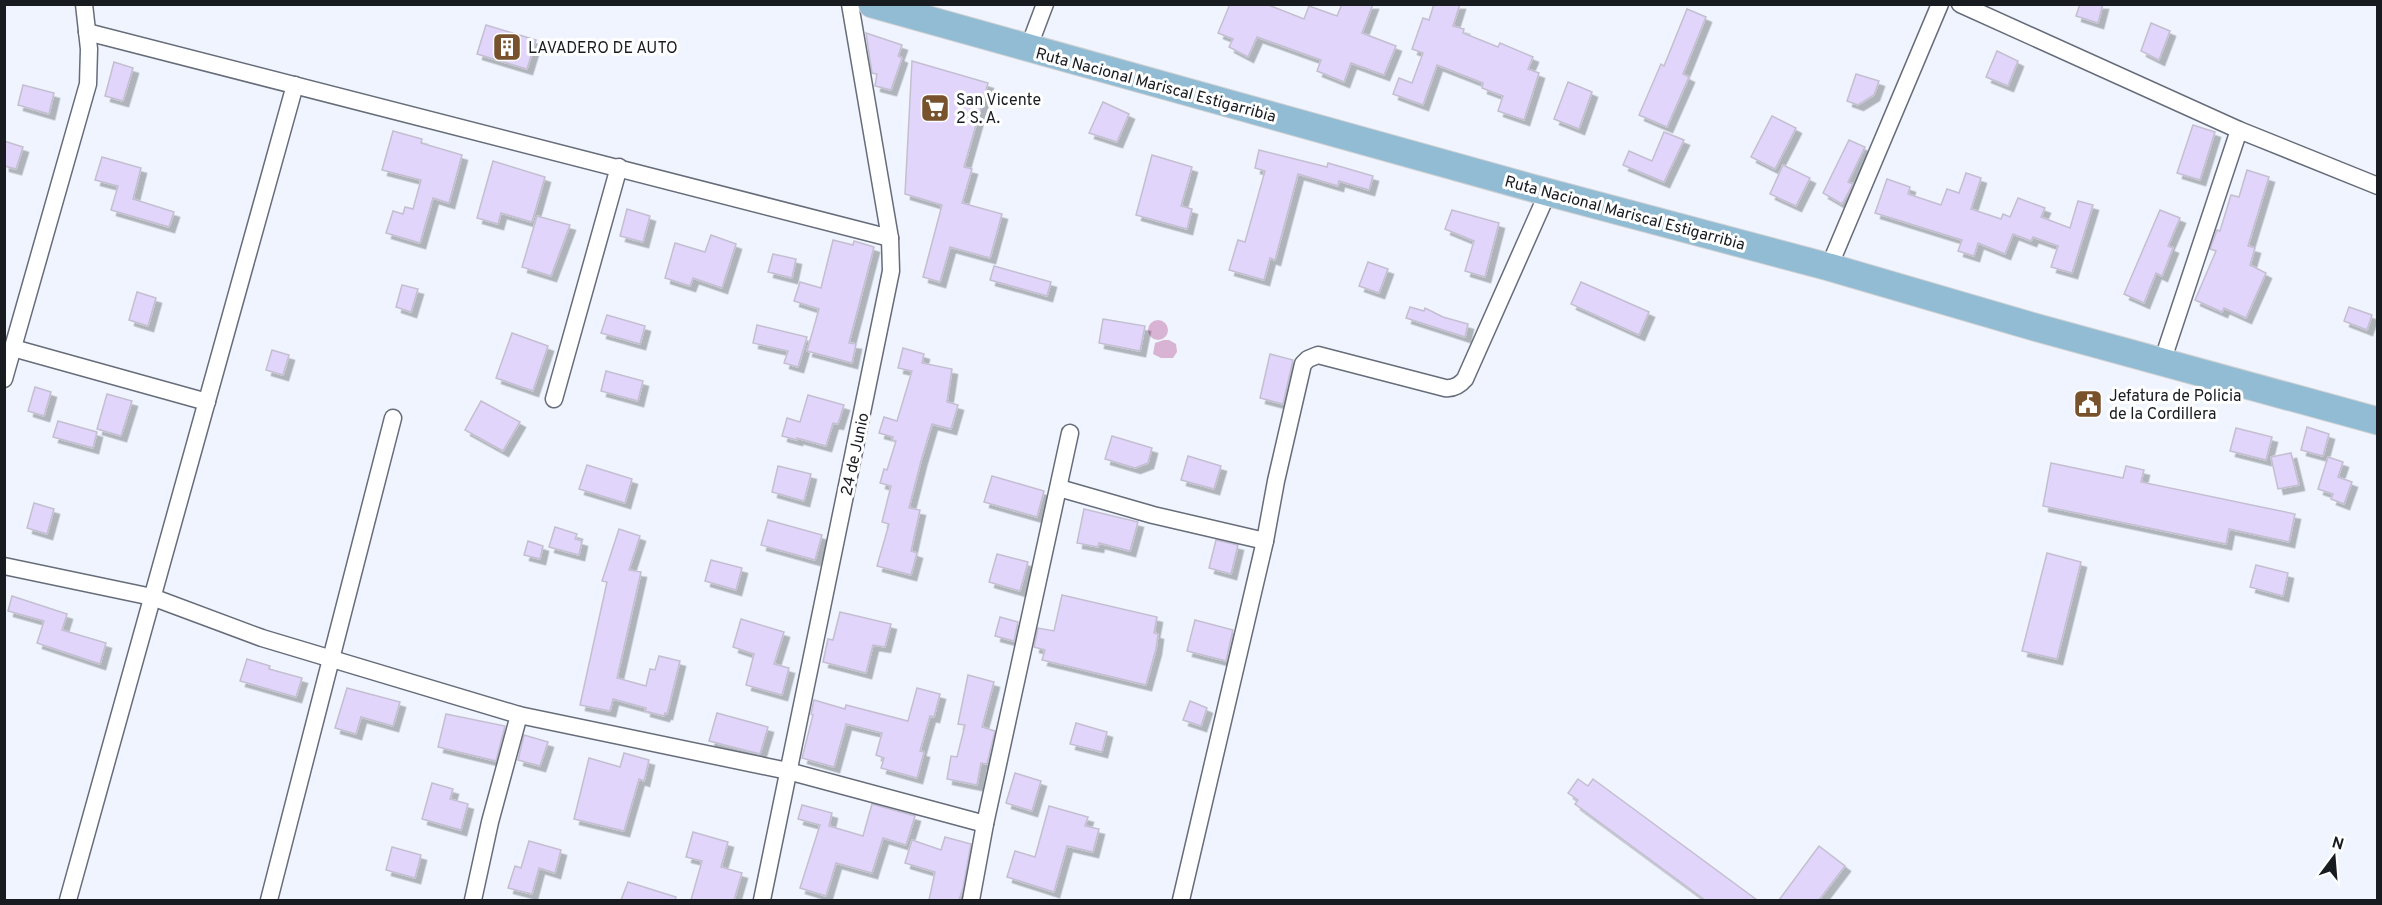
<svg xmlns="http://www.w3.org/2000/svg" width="2382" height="905" viewBox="0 0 2382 905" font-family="Overpass,sans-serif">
	<defs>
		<filter id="shadow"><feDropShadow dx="5.5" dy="5.5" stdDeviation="0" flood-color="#0004"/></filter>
	</defs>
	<rect width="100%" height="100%" fill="#eff4fe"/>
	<g fill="#d9b3d4">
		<circle cx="1158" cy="330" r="10"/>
		<polygon points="1164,340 1169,340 1176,344 1177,352 1173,358 1161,358 1153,354 1155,343"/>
	</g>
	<g fill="#e1d5fc" stroke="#c4bfd0" stroke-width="1.5" filter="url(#shadow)">
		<polygon points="1230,4 1266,4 1304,19 1309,6 1337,16 1342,4 1373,4 1362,33 1396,46 1384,75 1351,63 1344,82 1317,71 1321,60 1257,37 1248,57 1229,47 1233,39 1218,33"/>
		<polygon points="1434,4 1460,4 1453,26 1464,29 1463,33 1498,47 1500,43 1533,57 1528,69 1539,73 1524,120 1498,111 1503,96 1482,88 1483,83 1437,65 1423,105 1393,94 1399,78 1412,83 1423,53 1412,49 1423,18 1429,20"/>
		<polygon points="2080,4 2103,4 2098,23 2076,16"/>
		<polygon points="1687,9 1706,17 1683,74 1689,77 1667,127 1639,115 1661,64 1664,66"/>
		<polygon points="2151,23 2170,31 2159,60 2141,51"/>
		<polygon points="486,25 536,40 527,69 477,54"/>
		<polygon points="866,33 902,45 898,56 902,58 891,90 875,86 877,74 872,73"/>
		<polygon points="1997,51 2018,61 2008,86 1986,77"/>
		<polygon points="912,61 988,83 964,167 972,169 962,203 1002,214 990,258 950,247 940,282 923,277 942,205 905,194"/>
		<polygon points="114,62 133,68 123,101 105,96"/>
		<polygon points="1856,74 1879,81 1874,95 1858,105 1847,101"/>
		<polygon points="1568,82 1592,92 1579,129 1554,119"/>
		<polygon points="23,85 54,93 49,114 18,105"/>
		<polygon points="1103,102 1129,114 1117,142 1089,133"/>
		<polygon points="1772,116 1796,128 1775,169 1751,157"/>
		<polygon points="2193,125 2215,132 2200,180 2177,173"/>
		<polygon points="393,131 422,139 421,143 462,155 449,203 433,198 420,243 386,233 393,211 403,214 405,207 413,209 421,180 382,170"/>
		<polygon points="1664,132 1684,140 1664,182 1623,165 1629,151 1652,161"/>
		<polygon points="1849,140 1865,147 1848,182 1853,184 1842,204 1823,193"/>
		<polygon points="4,141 23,147 16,169 4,166"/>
		<polygon points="1259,150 1327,167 1328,163 1373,176 1369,190 1339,181 1338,186 1298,174 1275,260 1270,258 1264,280 1229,270 1238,240 1245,242 1265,171 1255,168"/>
		<polygon points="1152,155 1192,167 1181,206 1192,209 1187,229 1136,215"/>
		<polygon points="102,157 141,168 133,199 174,212 169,227 111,210 118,186 95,180"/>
		<polygon points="493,161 545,177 532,222 501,213 498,224 477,218"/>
		<polygon points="1783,165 1810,178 1796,206 1770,194"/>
		<polygon points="2247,170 2269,177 2248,246 2255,248 2250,265 2266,273 2246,318 2224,308 2222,312 2195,300 2216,251 2210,249 2217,230 2220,231 2231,195 2239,197"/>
		<polygon points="1966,173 1981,178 1971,209 2001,219 2003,214 2010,217 2018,198 2045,208 2041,217 2070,228 2078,201 2093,205 2072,273 2051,267 2058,246 2033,237 2031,241 2013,234 2005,254 1978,243 1974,256 1958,251 1962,240 1875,213 1887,179 1910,187 1908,194 1941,205 1947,189 1959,193"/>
		<polygon points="627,209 650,216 643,242 620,236"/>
		<polygon points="1452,210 1499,223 1485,277 1465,271 1474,241 1445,229"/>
		<polygon points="2160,210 2180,218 2168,246 2173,248 2162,276 2156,273 2144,303 2124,294"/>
		<polygon points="537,216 570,225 551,276 522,267"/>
		<polygon points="711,235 736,244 722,288 693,278 690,286 665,278 675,243 705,252"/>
		<polygon points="833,240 853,245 854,241 874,247 849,343 856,344 852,363 807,351 819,309 794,301 800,282 821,288"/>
		<polygon points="773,254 796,259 792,278 768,272"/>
		<polygon points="1368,262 1388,269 1379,293 1359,286"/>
		<polygon points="994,266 1051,282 1047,296 990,280"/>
		<polygon points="1581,282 1649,312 1639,335 1571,304"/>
		<polygon points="402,285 418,289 411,312 396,307"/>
		<polygon points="137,292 156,298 148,326 129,320"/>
		<polygon points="1410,307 1424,311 1425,308 1443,317 1468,324 1465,337 1406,318"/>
		<polygon points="2349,307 2372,315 2367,330 2344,321"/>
		<polygon points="607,315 645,326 640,344 601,333"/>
		<polygon points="1103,319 1145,326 1140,351 1099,343"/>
		<polygon points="757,325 807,337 798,367 784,363 788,351 753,343"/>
		<polygon points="512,333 548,346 533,391 496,378"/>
		<polygon points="903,348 924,354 922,363 952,369 947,402 958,405 951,429 932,424 921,461 909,508 920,510 911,551 917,553 911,575 877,566 889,524 882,522 891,486 880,483 884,469 887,470 896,441 892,440 893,437 879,433 884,417 897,421 912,371 898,368"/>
		<polygon points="272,350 289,355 283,375 266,370"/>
		<polygon points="1270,354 1293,360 1283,404 1260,398"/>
		<polygon points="606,371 643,381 638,401 601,391"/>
		<polygon points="35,387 51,392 44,416 28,411"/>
		<polygon points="107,394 132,401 121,436 97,429"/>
		<polygon points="808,395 844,405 838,424 833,423 826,446 797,438 797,440 782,436 787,418 800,422"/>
		<polygon points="481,401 520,422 503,451 465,430"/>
		<polygon points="58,421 97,432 93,448 53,437"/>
		<polygon points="2307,427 2329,434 2323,456 2301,450"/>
		<polygon points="2236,428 2272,437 2266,460 2230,451"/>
		<polygon points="1112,436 1152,448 1148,463 1135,468 1105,459"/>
		<polygon points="2291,453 2299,485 2278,489 2271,457"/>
		<polygon points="1188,456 1221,466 1214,489 1181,480"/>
		<polygon points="2328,457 2343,462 2338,477 2352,482 2344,504 2331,499 2333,494 2318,489"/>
		<polygon points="2051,463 2123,478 2126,466 2144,470 2141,482 2295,514 2289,542 2229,529 2226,544 2043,506"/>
		<polygon points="587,465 632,479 625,503 579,489"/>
		<polygon points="778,466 811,474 804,501 772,492"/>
		<polygon points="992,476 1044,491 1037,517 984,502"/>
		<polygon points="34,503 54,509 47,534 27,528"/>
		<polygon points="1084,509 1138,522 1130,551 1099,543 1098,547 1077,543"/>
		<polygon points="768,520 822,535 815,560 761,545"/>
		<polygon points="555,527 577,534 575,539 582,541 579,555 549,547"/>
		<polygon points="619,529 640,536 629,570 641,572 617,678 646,686 650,669 655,670 659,656 680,661 667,714 665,713 664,716 645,711 646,708 613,699 610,711 580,705 607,582 602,581"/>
		<polygon points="1216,540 1238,545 1231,574 1209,568"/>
		<polygon points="528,541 543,546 540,559 524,555"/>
		<polygon points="2047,553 2081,562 2057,659 2022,651"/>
		<polygon points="997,554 1028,562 1020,591 989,582"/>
		<polygon points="711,560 742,568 736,590 705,581"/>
		<polygon points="2256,565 2288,573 2283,596 2250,587"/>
		<polygon points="1062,595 1157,617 1154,633 1158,634 1156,649 1146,685 1042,660 1045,650 1034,647 1038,628 1054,631"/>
		<polygon points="12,596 67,614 62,630 106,643 100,664 37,643 44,621 8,611"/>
		<polygon points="840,612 891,624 885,647 873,645 866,673 823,662 828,639 833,640"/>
		<polygon points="1000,617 1018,622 1014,641 995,636"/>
		<polygon points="741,619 784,632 774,664 789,668 782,695 746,685 754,654 733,647"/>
		<polygon points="1195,620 1233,630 1226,661 1187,651"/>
		<polygon points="247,659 270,666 269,669 302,678 296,697 240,681"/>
		<polygon points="968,675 994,682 982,727 995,731 987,764 981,763 977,785 947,779 951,756 957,757 965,725 958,724"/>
		<polygon points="347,688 400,702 393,726 361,717 356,734 335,728"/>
		<polygon points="917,688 940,694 934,717 930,716 920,751 924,752 917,778 881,768 884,758 876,755 882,733 846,724 834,767 802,758 813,715 811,714 814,700 845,709 846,705 908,721"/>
		<polygon points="1190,701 1207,708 1201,726 1183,720"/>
		<polygon points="717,713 768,727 760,754 709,741"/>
		<polygon points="446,714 505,726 496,761 438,747"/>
		<polygon points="1076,723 1107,732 1102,752 1070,744"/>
		<polygon points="524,735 548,742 540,766 518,760"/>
		<polygon points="624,753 649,760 644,781 639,779 624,831 574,819 589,758 620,767"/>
		<polygon points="1015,773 1041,781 1032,811 1006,803"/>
		<polygon points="1578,779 1588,786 1593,779 1757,900 1705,900 1575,804 1578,800 1568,793"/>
		<polygon points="432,783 453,789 450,799 468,804 461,830 422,819"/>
		<polygon points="872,804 915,816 906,845 883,838 872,873 836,863 826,896 800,888 820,825 798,819 802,805 832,813 829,826 863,836"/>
		<polygon points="1049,806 1088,817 1085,826 1099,829 1093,852 1067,846 1054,892 1007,877 1015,851 1035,857"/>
		<polygon points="693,832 728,842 721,867 742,873 734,900 691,900 702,861 686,857"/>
		<polygon points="945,837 971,844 963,888 959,900 929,900 935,872 905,863 912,840 941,850"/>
		<polygon points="529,841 561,850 555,873 539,868 532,894 508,888 515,866 521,868"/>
		<polygon points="1819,846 1845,866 1819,900 1779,900"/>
		<polygon points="392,847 421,855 415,878 386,870"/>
		<polygon points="628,882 676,897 675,900 621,900"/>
	</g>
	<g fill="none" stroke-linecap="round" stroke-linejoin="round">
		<g stroke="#666c7a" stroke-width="19">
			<g id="street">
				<polyline points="1960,4 2239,130 2378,186"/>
				<polyline points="87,32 890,238"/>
				<polyline points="1028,49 1045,4"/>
				<polyline points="1829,267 1940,4"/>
				<polyline points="13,348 207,402"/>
				<polyline points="2162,362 2239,130"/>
				<polyline points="4,379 88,84 89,49 84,4"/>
				<polyline points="554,399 619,167"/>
				<polyline points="1059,488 1153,515 1265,541"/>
				<polyline points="4,566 152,597 262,638 519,715 788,771 985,824"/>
				<polyline points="68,900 295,85"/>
				<polyline points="269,900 393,418"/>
				<polyline points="473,900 490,822 519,715"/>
				<polyline points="762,900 891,271 890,238 850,4"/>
				<polyline points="971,900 985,824 1070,433"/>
				<path d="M 1181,900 L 1265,541 L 1276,481 L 1303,364 L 1308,359 L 1318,355 L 1445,388 C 1454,389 1460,385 1465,379 L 1548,192"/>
			</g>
		</g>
		<g stroke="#d1d1d2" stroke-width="29">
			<polyline id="primary" points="872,4 1532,188 1829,267 2038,328 2378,421"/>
		</g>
		<use href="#street" stroke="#fff" stroke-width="16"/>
		<use href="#primary" stroke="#92bcd4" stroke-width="27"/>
	</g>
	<defs>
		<g id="building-square" transform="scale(1.5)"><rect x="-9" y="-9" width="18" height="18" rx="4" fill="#77522c" stroke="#fff"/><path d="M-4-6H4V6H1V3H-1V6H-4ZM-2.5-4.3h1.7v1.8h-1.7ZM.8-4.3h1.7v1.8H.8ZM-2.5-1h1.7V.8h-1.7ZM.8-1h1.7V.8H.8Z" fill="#fff"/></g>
		<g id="supermarket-square" transform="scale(1.5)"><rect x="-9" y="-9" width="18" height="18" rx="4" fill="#77522c" stroke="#fff"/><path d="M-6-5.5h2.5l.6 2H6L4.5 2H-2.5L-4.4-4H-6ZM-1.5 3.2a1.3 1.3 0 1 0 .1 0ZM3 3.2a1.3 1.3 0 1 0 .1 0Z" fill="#fff"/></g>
		<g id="civic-square" transform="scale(1.5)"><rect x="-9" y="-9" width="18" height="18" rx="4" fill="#77522c" stroke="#fff"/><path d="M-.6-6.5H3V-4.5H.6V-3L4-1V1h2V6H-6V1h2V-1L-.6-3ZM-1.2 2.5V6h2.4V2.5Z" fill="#fff"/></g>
	</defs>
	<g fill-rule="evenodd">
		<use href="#building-square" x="507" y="47"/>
		<use href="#supermarket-square" x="935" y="108"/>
		<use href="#civic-square" x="2088" y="404"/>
	</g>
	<g text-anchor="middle" stroke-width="6" stroke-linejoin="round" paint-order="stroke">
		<g font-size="16" fill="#181b20" stroke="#fff" text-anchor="start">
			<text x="528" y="53">LAVADERO DE AUTO</text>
			<text x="956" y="105">San Vicente<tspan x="956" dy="18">2 S. A.</tspan></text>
			<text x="2109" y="401">Jefatura de Policia<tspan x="2109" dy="18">de la Cordillera</tspan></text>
		</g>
		<g font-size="16" fill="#181b20" stroke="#fff">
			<text transform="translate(1156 84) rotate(15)" y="6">Ruta Nacional Mariscal Estigarribia</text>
			<text transform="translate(1625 212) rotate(15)" y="6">Ruta Nacional Mariscal Estigarribia</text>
			<text transform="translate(854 454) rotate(-78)" y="6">24 de Junio</text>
		</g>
	</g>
	<rect width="2382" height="905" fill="none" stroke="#181b20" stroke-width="12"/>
	<g transform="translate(2334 857) rotate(16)" stroke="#ffffff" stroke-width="4.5" paint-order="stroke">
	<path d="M0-4.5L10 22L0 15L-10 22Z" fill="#181b20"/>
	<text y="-9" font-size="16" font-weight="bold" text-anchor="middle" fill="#181b20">N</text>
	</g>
</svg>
